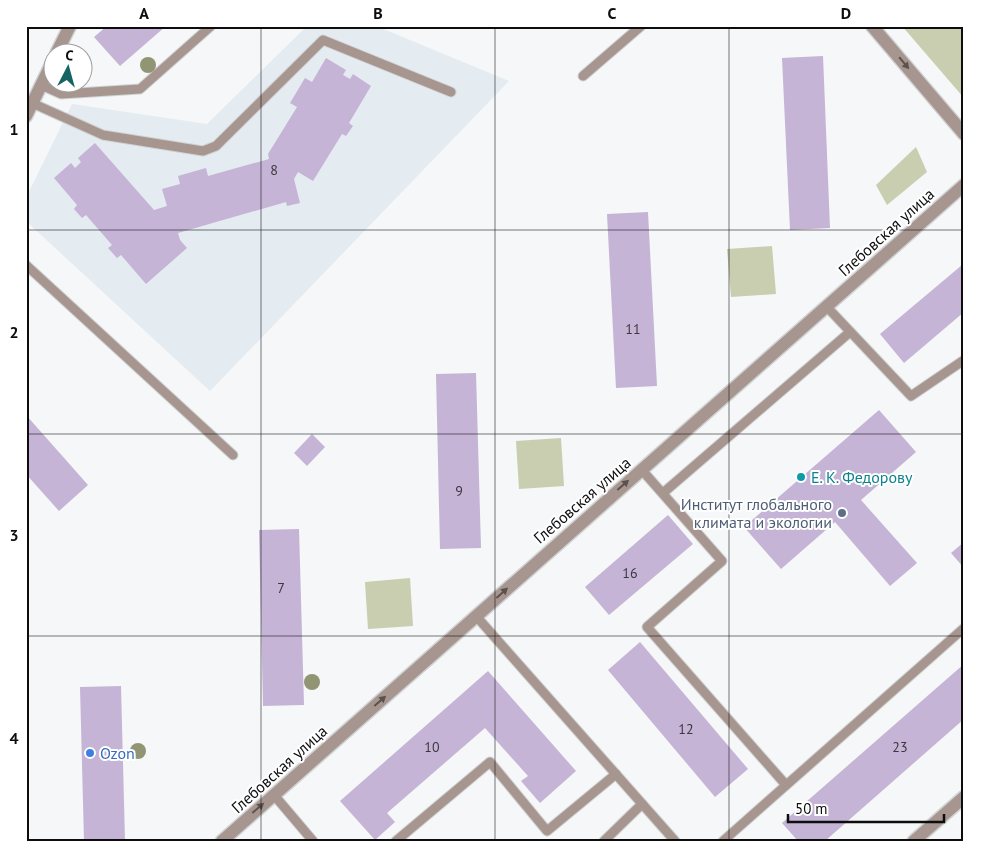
<svg xmlns="http://www.w3.org/2000/svg" width="990" height="867" viewBox="0 0 990 867" font-family="'PT Sans',sans-serif">
<rect width="100%" height="100%" fill="#f5f7f8"/>
<polygon fill="#e4ebf1" points="307,26 376,26 509,81 210,391 26,221 26,198 72,104 207,124"/>
<g fill="#c8ceaf">
<polygon points="902,26 964,26 964,98"/>
<polygon points="916,147 927,172 887,205 876,185"/>
<polygon points="772,246 776,294 731,297 727,249"/>
<polygon points="561,438 564,486 519,489 516,441"/>
<polygon points="410,578 413,626 368,629 365,582"/>
</g>
<g fill="#c5b4d5">
<polygon points="107,26 166,26 120,66 94,37"/>
<polygon points="823,56 830,228 790,230 782,58"/>
<polygon points="326,58 346,70 343,75 350,79 353,74 371,86 349,123 353,126 346,136 342,134 313,181 298,172 294,179 300,203 287,206 286,202 178,233 180,240 187,248 146,284 121,255 117,258 108,248 112,245 86,215 82,218 74,209 77,205 54,178 71,163 75,168 81,162 78,158 95,143 154,210 167,206 162,189 180,184 178,176 206,168 208,176 269,159 268,154 297,107 290,103 305,78 312,82"/>
<polygon points="648,212 657,386 616,388 607,214"/>
<polygon points="962,265 964,268 964,312 904,363 880,334"/>
<polygon points="476,373 481,548 440,549 436,374"/>
<polygon points="879,410 916,452 861,500 917,563 890,586 835,522 781,569 744,527"/>
<polygon points="26,415 88,485 59,511 26,474"/>
<polygon points="312,434 325,447 307,466 294,453"/>
<polygon points="668,515 693,544 609,615 585,587"/>
<polygon points="299,529 304,705 263,706 259,530"/>
<polygon points="964,542 964,568 951,553"/>
<polygon points="640,642 748,769 715,797 608,670"/>
<polygon points="964,664 964,719 825,841 798,841 782,823"/>
<polygon points="488,671 576,771 540,803 521,781 528,776 485,728 387,813 395,822 375,840 340,801"/>
<polygon points="121,686 125,841 84,841 80,687"/>
</g>
<g fill="none" stroke-linecap="round" stroke-linejoin="round">
<defs>
<g id="service">
<polyline points="583,76 641,26"/>
<polyline points="41,85 61,94 140,89 211,26"/>
<polyline points="32,103 103,135 203,151 216,146 323,40 451,92"/>
<polyline points="26,265 233,455"/>
<polyline points="826,306 911,396 964,360"/>
<polyline points="641,469 722,561 647,627 786,785"/>
<polyline points="663,493 850,332"/>
<polyline points="476,616 675,841"/>
<polyline points="274,795 313,841"/>
<polyline points="396,841 490,762 547,831 616,774"/>
<polyline points="604,841 642,804"/>
<polyline points="723,841 964,628"/>
</g>
<g id="minor">
<polyline points="222,841 964,185"/>
<polyline points="914,841 964,797"/>
</g>
<g id="tertiary">
<polyline points="872,26 964,134"/>
<polyline points="57,52 70,26"/>
<polyline points="26,116 52,63"/>
</g>
</defs>
<use href="#service" stroke="#d0d2d3" stroke-width="11"/>
<use href="#minor" stroke="#d0d2d3" stroke-width="15"/>
<use href="#tertiary" stroke="#d0d2d3" stroke-width="15"/>
<use href="#service" stroke="#a7968f" stroke-width="9"/>
<use href="#minor" stroke="#a7968f" stroke-width="12"/>
<use href="#tertiary" stroke="#a7968f" stroke-width="12"/>
</g>
<g fill="#919574">
<circle cx="148" cy="65" r="8"/>
<circle cx="312" cy="682" r="8"/>
<circle cx="138" cy="751" r="8"/>
</g>
<defs><path id="oneway-solid" d="M-6-.8H1V-3.2L6.5 0L1 3.2V.8H-6Z" transform="scale(1.25)"/></defs>
<g fill="#5a524e">
<use href="#oneway-solid" transform="translate(904 63) rotate(50)"/>
<use href="#oneway-solid" transform="translate(623 485) rotate(-41)"/>
<use href="#oneway-solid" transform="translate(502 593) rotate(-42)"/>
<use href="#oneway-solid" transform="translate(380 701) rotate(-41)"/>
<use href="#oneway-solid" transform="translate(258 808) rotate(-41)"/>
</g>
<path fill="none" stroke="#0d0d0e" stroke-width="1" stroke-opacity="0.55" d="M 261,26 L 261,841M 495,26 L 495,841M 729,26 L 729,841M 26,230 L 964,230M 26,434 L 964,434M 26,636 L 964,636"/>
<circle fill="#0f9aa8" stroke="#fff" stroke-width="2" cx="801" cy="477" r="5"/>
<circle fill="#5c6f8a" stroke="#fff" stroke-width="2" cx="842" cy="513" r="5"/>
<circle fill="#3f7fe0" stroke="#fff" stroke-width="2" cx="90" cy="753" r="5"/>
<g text-anchor="middle" dominant-baseline="central" stroke-width="4" stroke-linejoin="round" paint-order="stroke">
<g font-size="14" fill="#3b3740">
<text x="274" y="170">8</text>
<text x="633" y="329">11</text>
<text x="459" y="491">9</text>
<text x="630" y="573">16</text>
<text x="281" y="588">7</text>
<text x="686" y="729">12</text>
<text x="432" y="747">10</text>
<text x="900" y="747">23</text>
</g>
<g font-size="16" fill="#0d0d0e" stroke="#fff">
<text transform="translate(886 232) rotate(-42)">Глебовская улица</text>
<text transform="translate(582 500) rotate(-41)">Глебовская улица</text>
<text transform="translate(279 769) rotate(-42)">Глебовская улица</text>
</g>
<g font-size="16" fill="#0d838f" stroke="#fff" text-anchor="start">
<text x="811" y="477">Е. К. Федорову</text>
</g>
<g font-size="16" fill="#4e5e75" stroke="#fff" text-anchor="end">
<text x="832" y="504">Институт глобального<tspan x="832" dy="18">климата и экологии</tspan></text>
</g>
<g font-size="16" fill="#366cbe" stroke="#fff" text-anchor="start">
<text x="100" y="753">Ozon</text>
</g>
</g>
<rect width="990" height="867" fill="none" stroke="#ffffff" stroke-width="55"/>
<g transform="translate(68 68) rotate(6)"><circle r="24" fill="#ffffff" stroke="#9e9e9f"/>
<path d="M0-4L9 19L0 12L-9 19Z" fill="#156463"/>
<text y="-8" font-size="14" font-weight="bold" text-anchor="middle" fill="#0d0d0e">С</text>
</g>
<path d="M788 814v8h156v-8" fill="none" stroke="#0d0d0e" stroke-width="2.5"/>
<text x="795" y="814" font-size="15" fill="#0d0d0e" stroke="#ffffff" stroke-width="4" paint-order="stroke">50 m</text>
<rect x="28" y="28" width="934" height="812" fill="none" stroke="#0d0d0e" stroke-width="2"/>
<g font-size="16" text-anchor="middle" font-weight="bold" fill="#0d0d0e">
<text x="144" y="19">A</text>
<text x="378" y="19">B</text>
<text x="612" y="19">C</text>
<text x="846" y="19">D</text>
<text x="14" y="135">1</text>
<text x="14" y="338">2</text>
<text x="14" y="541">3</text>
<text x="14" y="744">4</text>
</g>
</svg>
